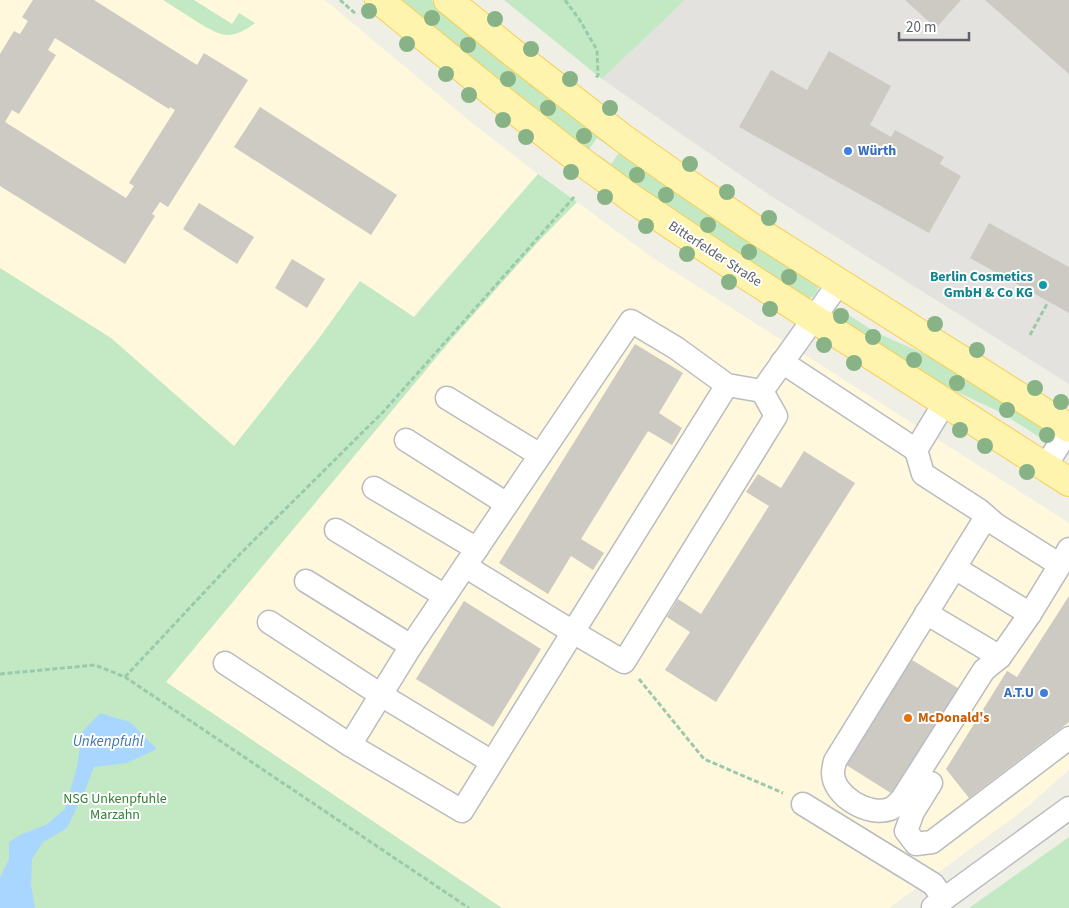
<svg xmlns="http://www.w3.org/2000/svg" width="1069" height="908" viewBox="0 0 1069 908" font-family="'Source Sans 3',sans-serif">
<rect width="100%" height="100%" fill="#f0efe6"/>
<g fill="#fff8dd">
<polygon points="0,0 325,0 472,123 538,174 413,317 360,281 320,337 234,447 111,338 0,268"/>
<polygon points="577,202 653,258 1069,523 1069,770 1020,813 889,908 502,908 166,682 450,341 538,242"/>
</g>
<polygon fill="#e4e2de" points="685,0 1069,0 1069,384 768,194 602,79"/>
<g fill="#c2e9c3">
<path d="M 163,0 L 194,0 L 232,24 L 239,13 L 255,23 C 230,42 220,36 196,21 C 185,14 174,7 163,0 Z"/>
<polygon points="398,0 431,0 510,66 612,144 610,147 597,138 587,152"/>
<polygon points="504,0 685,0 602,79"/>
<path d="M 621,150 L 817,283 L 818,289 C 815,297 812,298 804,299 L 597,159 L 599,155 L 611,164 Z"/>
<polygon points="538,174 577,202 538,242 450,341 166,682 502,908 0,908 0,268 111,338 234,446 320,337 360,281 414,317"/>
<polygon points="833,308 838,308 875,332 947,364 1052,431 1053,437 1051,440 1045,441 1002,413 934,381 832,315 831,312"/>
<polygon points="1069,837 1069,908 969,908"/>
</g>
<polygon fill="#a8d6ff" points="100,713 130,722 157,749 127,763 94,767 84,793 67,828 43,842 32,859 31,884 35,908 0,908 0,878 9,859 9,842 22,834 46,825 65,809 77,767 82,732"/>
<g fill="#cccac3" fill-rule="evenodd">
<path d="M 33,0 L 94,0 L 197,65 L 204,53 L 248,80 L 168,207 L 160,202 L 152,214 L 155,216 L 125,264 L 0,186 L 0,54 L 14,31 L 20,34 L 28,21 L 22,17 ZM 55,38 L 169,109 L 170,107 L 175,110 L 129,183 L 134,186 L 126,198 L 5,122 L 12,110 L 19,114 L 56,55 L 48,50 Z"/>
<polygon points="905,0 961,0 936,28"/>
<polygon points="985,0 1069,0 1069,74"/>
<polygon points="829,51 891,86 870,125 891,137 895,130 944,157 940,164 961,176 929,233 739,127 771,70 807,90"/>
<polygon points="260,107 397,195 371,235 234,147"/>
<polygon points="199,203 254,237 237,264 183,229"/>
<polygon points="989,223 1069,267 1069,313 970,258"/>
<polygon points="292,259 325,279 307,308 275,288"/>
<polygon points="635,344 683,373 659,413 682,428 672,445 648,431 581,539 604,553 593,570 571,556 548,594 499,563"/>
<polygon points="804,451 855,483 716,702 665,670 690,632 667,617 678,599 701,614 769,506 746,492 758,474 781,488"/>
<polygon points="1069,596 1069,722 969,798 946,769 1007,671 1017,677"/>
<polygon points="464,601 541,649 493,727 416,679"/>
<polygon points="904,655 966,693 894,795 843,763"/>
</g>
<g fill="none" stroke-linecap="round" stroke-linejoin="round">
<defs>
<g id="minor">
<polyline points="782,362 916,450"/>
<polyline points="727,385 573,632 624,662 776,416 762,391"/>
<polyline points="447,398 540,455"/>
<polyline points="945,402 916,450 923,474 979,510 995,524 1060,565 1069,549"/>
<polyline points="406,440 507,504"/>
<polyline points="1045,467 1069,429"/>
<polyline points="374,488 477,549"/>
<path d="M 986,517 L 835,761 C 834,765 833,769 833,773 C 833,796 869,817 890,809 C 895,807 899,802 902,799 L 984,670 L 1000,657 L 1030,614 L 1060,565"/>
<polyline points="336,530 445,596"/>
<polyline points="465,566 573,632 462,811 350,745 411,646 631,321 676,348 727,385 762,391 839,283"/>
<polyline points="955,568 1030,614"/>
<polyline points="306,581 411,646"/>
<polyline points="926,613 1000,657"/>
<polyline points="269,622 381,695 492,762"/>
<polyline points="225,663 350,745"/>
<polyline points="931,783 913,812 906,831 916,844 932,842 1069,738"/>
<polyline points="803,804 933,884 944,899"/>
<polyline points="933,907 1069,808"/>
</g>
<g id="major">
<polyline points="379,0 493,93 566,150 634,200 749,277 1069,482"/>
<polyline points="448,0 512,52 624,139 675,175 756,230 1069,428"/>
</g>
</defs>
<use href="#minor" stroke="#b9bcc0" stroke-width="25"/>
<use href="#major" stroke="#f7cf59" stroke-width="30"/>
<g stroke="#9bcaaa" stroke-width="3" stroke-dasharray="5 2.5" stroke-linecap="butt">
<polyline points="340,0 357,15"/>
<polyline points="565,0 579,19 597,50 598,75 596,78"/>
<polyline points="1030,335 1048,302"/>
<polyline points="0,674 95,665 125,677 469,908"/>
<polyline points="125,677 240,554 384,411 575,196"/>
<polyline points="639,679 704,759 783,793"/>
</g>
<use href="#minor" stroke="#fff" stroke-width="22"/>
<use href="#major" stroke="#fff4ad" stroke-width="28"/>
</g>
<g fill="#87b386">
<circle cx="369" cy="11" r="8"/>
<circle cx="432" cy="18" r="8"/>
<circle cx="495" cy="19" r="8"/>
<circle cx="407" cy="44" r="8"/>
<circle cx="468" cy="45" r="8"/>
<circle cx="531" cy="49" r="8"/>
<circle cx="446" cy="74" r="8"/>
<circle cx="508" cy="79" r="8"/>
<circle cx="570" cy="79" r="8"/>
<circle cx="469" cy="95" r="8"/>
<circle cx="548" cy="108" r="8"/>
<circle cx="610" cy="108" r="8"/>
<circle cx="503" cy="120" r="8"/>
<circle cx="584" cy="136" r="8"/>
<circle cx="526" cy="137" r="8"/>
<circle cx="690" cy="164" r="8"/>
<circle cx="571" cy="172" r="8"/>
<circle cx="637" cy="175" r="8"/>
<circle cx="727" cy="192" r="8"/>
<circle cx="666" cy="195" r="8"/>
<circle cx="605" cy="197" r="8"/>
<circle cx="769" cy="218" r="8"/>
<circle cx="708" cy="225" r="8"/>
<circle cx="646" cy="226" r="8"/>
<circle cx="749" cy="252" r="8"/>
<circle cx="687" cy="254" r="8"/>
<circle cx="789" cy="277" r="8"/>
<circle cx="729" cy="282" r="8"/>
<circle cx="770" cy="309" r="8"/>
<circle cx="841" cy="316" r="8"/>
<circle cx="935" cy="324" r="8"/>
<circle cx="873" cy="337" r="8"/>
<circle cx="824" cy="345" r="8"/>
<circle cx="977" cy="350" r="8"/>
<circle cx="914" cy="360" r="8"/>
<circle cx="854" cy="363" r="8"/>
<circle cx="957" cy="383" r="8"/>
<circle cx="1035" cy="388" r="8"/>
<circle cx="1061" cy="402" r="8"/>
<circle cx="1007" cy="410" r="8"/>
<circle cx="960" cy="430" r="8"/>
<circle cx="1047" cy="435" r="8"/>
<circle cx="985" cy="446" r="8"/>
<circle cx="1027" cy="472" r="8"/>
</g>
<g fill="#3f7fe0" stroke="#fff" stroke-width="2">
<circle cx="848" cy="151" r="5"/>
<circle cx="1044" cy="693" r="5"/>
</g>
<circle fill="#0f9aa8" stroke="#fff" stroke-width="2" cx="1043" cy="285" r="5"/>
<circle fill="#e8710a" stroke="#fff" stroke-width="2" cx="908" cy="718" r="5"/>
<g text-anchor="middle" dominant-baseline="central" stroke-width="4" stroke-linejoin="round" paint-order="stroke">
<g font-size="14" font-weight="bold" fill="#366cbe" stroke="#fff" text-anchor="start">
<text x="858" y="151">Würth</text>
<text x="1034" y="693" text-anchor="end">A.T.U</text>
</g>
<g font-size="14" fill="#5e6267" stroke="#fff">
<text transform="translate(715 254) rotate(33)">Bitterfelder Straße</text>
</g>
<g font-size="14" font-weight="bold" fill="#0d838f" stroke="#fff" text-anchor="end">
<text x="1033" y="277">Berlin Cosmetics<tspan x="1033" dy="16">GmbH &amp; Co KG</tspan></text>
</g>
<g font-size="14" font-weight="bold" fill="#c56008" stroke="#fff" text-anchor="start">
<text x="918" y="718">McDonald's</text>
</g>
<g font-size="14" fill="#318238" stroke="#fff">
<text x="115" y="799">NSG Unkenpfuhle<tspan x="115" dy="16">Marzahn</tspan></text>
</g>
<g font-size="15" font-style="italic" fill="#3f76b7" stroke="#fff">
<text x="108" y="741">Unkenpfuhl</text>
</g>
</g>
<path d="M899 32v8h70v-8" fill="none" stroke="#5e6267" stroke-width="2.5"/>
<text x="906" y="32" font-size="15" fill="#5e6267" stroke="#ffffff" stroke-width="4" paint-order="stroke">20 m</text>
</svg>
